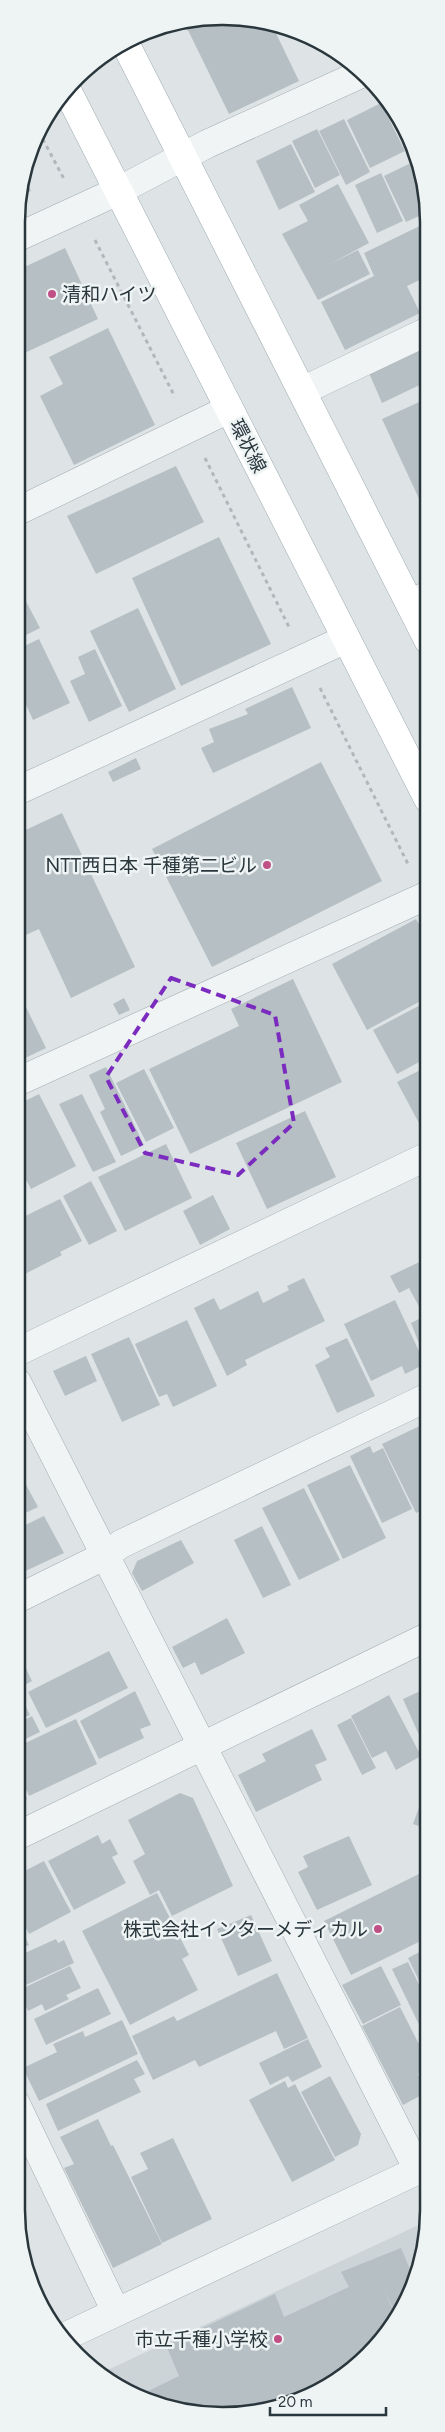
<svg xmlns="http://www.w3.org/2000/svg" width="445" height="2432" viewBox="0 0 445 2432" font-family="Figtree,'Noto Sans JP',sans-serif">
<rect width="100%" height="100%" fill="#dee4e6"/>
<polygon fill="#cdd4d8" points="427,2221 427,2236 401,2312 358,2365 289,2405 209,2415 132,2395 101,2373"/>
<g fill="#b6bfc3">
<polygon points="249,18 272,25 299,81 229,114 184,22"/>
<polygon points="381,103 405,151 370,168 347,120"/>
<polygon points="344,119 370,172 346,185 319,131"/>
<polygon points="400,122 408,132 411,144 410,144"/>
<polygon points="317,129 340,175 315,188 292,141"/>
<polygon points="291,144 315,192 279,210 256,161"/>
<polygon points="413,162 420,177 428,212 406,222 384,176"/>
<polygon points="381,173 403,221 377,233 355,185"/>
<polygon points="25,177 31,191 18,198 18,196"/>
<polygon points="338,184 369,243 330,264 358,250 370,274 318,300 282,234 308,221 299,205"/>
<polygon points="428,222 428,276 407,286 420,313 345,350 321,302 374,276 364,253"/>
<polygon points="65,248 98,319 18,356 18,270"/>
<polygon points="108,328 155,425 74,465 40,396 63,384 49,357"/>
<polygon points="428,344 428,381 382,403 369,373"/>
<polygon points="428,398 428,518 382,419"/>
<polygon points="176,466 204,522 96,574 67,516"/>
<polygon points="219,537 271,644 181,686 132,578"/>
<polygon points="18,586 40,628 18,639"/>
<polygon points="138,608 176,689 129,712 90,631"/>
<polygon points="39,639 70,703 33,720 18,687 18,649"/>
<polygon points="95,649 122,706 89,722 70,681 85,674 78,657"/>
<polygon points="292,687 311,728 213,773 201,748 214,742 209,729 248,714 245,709"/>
<polygon points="136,758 141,769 113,782 108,772"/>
<polygon points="321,762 382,881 212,967 152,849"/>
<polygon points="62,813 135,967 71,998 39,929 17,939 17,834"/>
<polygon points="416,919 428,940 428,997 367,1030 332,964"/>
<polygon points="293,979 342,1082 190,1154 149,1069 239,1026 231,1009"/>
<polygon points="17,988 25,1004 17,1007"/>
<polygon points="124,998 130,1010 119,1015 113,1004"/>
<polygon points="428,1001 428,1050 419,1054 423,1060 397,1074 373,1030"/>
<polygon points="26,1007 46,1048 17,1062 17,1011"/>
<polygon points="428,1066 428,1140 397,1082"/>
<polygon points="106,1067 144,1145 121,1156 100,1112 105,1109 89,1075"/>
<polygon points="144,1069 174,1128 146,1142 116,1083"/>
<polygon points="39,1094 76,1166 31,1189 17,1163 17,1105"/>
<polygon points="82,1094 116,1162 93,1172 59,1104"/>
<polygon points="305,1111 336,1177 267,1209 236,1143"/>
<polygon points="166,1144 192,1198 125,1231 98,1177"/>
<polygon points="17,1180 25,1194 17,1198"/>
<polygon points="91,1181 117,1231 89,1245 63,1196"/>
<polygon points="213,1195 230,1229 200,1245 183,1211"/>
<polygon points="60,1199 82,1241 60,1252 62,1255 17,1278 17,1220"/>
<polygon points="428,1258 428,1309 422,1312 409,1288 399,1293 390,1276"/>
<polygon points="304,1278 325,1321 245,1360 247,1365 227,1376 194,1308 214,1298 220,1310 258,1291 263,1303 289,1290 287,1286"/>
<polygon points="395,1300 425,1364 405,1374 402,1366 371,1381 344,1324"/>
<polygon points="423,1317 426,1324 428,1323 427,1364 411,1323"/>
<polygon points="187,1320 217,1386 173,1407 167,1394 159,1397 135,1344"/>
<polygon points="129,1337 160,1405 122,1422 91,1354"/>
<polygon points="347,1338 375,1396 337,1413 315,1365 330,1357 325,1348"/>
<polygon points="86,1356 97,1381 65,1396 53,1371"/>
<polygon points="428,1422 427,1508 416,1513 382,1444"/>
<polygon points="370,1446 373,1453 383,1448 412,1509 382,1523 350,1456"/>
<polygon points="350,1465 386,1538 343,1559 307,1485"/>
<polygon points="17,1468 38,1507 17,1517"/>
<polygon points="304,1488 340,1560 299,1580 262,1508"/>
<polygon points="44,1516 64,1553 17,1575 17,1529"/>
<polygon points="262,1526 291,1585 263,1598 234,1540"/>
<polygon points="181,1540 194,1563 142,1591 132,1573 137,1561"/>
<polygon points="227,1618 245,1653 201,1675 195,1662 183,1668 172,1647"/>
<polygon points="109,1651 128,1688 46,1728 28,1692"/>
<polygon points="22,1660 32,1681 17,1689 30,1715 17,1721 17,1663"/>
<polygon points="427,1688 427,1753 403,1699"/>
<polygon points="135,1691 151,1725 140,1729 144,1738 99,1759 80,1721"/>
<polygon points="389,1695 421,1756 396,1770 386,1751 372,1758 351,1716"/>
<polygon points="32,1716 40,1732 17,1743 17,1724"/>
<polygon points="351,1718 376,1768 362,1775 337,1725"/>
<polygon points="76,1719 97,1764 29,1796 17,1769 17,1747"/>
<polygon points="312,1729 327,1760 315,1765 322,1780 256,1812 238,1775 266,1761 262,1754"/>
<polygon points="17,1777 27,1799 17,1804"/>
<polygon points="180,1793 193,1798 233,1886 172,1916 159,1890 150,1895 133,1861 145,1854 128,1820"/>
<polygon points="422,1799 427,1800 427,1829 413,1824"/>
<polygon points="98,1835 102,1844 110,1839 118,1854 112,1857 126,1883 74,1910 48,1861"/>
<polygon points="349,1836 372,1885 317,1910 298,1872 308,1867 303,1856"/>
<polygon points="44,1861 71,1912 29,1934 17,1910 17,1875"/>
<polygon points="427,1870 427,1938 351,1975 324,1921"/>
<polygon points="157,1893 189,1955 182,1959 198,1990 130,2025 82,1931"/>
<polygon points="251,1915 272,1961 238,1976 217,1929"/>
<polygon points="16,1919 29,1945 16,1951"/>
<polygon points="56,1939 58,1943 64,1940 74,1963 17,1989 16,1957"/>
<polygon points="427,1948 427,1997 408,1958"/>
<polygon points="408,1962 427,2001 427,2041 392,1969"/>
<polygon points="70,1966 81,1988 66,1995 69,1999 45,2011 42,2004 28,2011 19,1990"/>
<polygon points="381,1966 401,2005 363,2024 342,1985"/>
<polygon points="277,1973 308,2038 284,2049 276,2031 199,2067 195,2060 153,2080 132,2036 174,2016 177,2021"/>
<polygon points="98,1988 111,2014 46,2045 34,2019"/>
<polygon points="400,2007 427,2060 427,2070 418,2074 427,2092 403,2105 362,2026"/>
<polygon points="122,2020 138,2054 39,2101 23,2068 57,2052 53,2044 83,2031 85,2037"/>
<polygon points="308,2039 322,2067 292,2082 288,2076 270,2085 259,2063"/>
<polygon points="137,2060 145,2074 134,2079 141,2092 58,2131 46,2104"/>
<polygon points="330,2076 361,2134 358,2145 335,2157 301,2092"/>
<polygon points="285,2081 288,2088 295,2084 335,2160 292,2182 249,2100"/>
<polygon points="98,2119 111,2146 113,2145 162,2244 113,2268 64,2168 74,2164 60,2137"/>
<polygon points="173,2138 212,2219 162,2243 131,2177 148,2169 140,2153"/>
<polygon points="401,2248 413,2276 401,2312 398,2317 384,2291 397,2318 391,2321 392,2324 358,2365 289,2405 209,2415 138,2396 179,2376 166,2345 275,2294 284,2317 349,2287 341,2272"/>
</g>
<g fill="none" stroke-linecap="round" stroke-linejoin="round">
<defs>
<g id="minor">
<polyline points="18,237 118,191 207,144 363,73"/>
<polyline points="302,391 428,331"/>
<polyline points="18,511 229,409"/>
<polyline points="410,604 428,595"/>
<polyline points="17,791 346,639"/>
<polyline points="17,1082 428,895"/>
<polyline points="17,1352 428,1156"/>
<polyline points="17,1382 418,2170"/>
<polyline points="17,1599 104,1556 121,1544 428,1397"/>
<polyline points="17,1836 427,1637"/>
<polyline points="16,2104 116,2312"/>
<polyline points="64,2337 427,2166"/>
</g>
<g id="major">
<polyline points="126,45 428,640"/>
<polyline points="68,92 428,799"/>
</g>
</defs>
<use href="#minor" stroke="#a4acb0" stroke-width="29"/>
<use href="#major" stroke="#9facb1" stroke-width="29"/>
<g stroke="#b1b7ba" stroke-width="3" stroke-dasharray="4 4" stroke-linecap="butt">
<polyline points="39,132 64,179"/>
<polyline points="95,240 175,397"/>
<polyline points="205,458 290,629"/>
<polyline points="320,688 409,866"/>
</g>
<use href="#minor" stroke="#f1f4f5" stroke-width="28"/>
<use href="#major" stroke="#fff" stroke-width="28"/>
</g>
<path fill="none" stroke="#7b2cbf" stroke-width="4" stroke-dasharray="10 6" stroke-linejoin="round" d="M 171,978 L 275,1015 L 294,1123 L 238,1175 L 145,1153 L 106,1077 Z"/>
<g fill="#c04f86" stroke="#eef3f4" stroke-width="2">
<circle cx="52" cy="294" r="5"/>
<circle cx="267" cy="865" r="5"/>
<circle cx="378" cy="1929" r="5"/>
<circle cx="278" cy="2339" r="5"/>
</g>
<g text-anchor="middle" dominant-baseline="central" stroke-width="5" stroke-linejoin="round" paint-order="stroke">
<g font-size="19" fill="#29363c" stroke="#eef3f4" text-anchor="end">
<text x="62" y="294" text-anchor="start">清和ハイツ</text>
<text x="257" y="865">NTT西日本 千種第二ビル</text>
<text x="368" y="1929">株式会社インターメディカル</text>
<text x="268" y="2339">市立千種小学校</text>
</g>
<g font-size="19" fill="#29363c" stroke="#eef3f4">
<text transform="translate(248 446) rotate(63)">環状線</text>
</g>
</g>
<path d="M0 0H445V2432H0ZM222 25H223A197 197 0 0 1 420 222V2210A197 197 0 0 1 223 2407H222A197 197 0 0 1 25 2210V222A197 197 0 0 1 222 25Z" fill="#eef3f4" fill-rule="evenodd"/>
<path fill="none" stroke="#29363c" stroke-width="2.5" d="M222 25H223A197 197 0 0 1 420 222V2210A197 197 0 0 1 223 2407H222A197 197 0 0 1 25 2210V222A197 197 0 0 1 222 25Z"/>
<path d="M270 2407v8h116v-8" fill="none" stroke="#29363c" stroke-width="2.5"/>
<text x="278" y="2407" font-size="15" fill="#29363c" stroke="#eef3f4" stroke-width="4" paint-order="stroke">20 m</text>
</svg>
